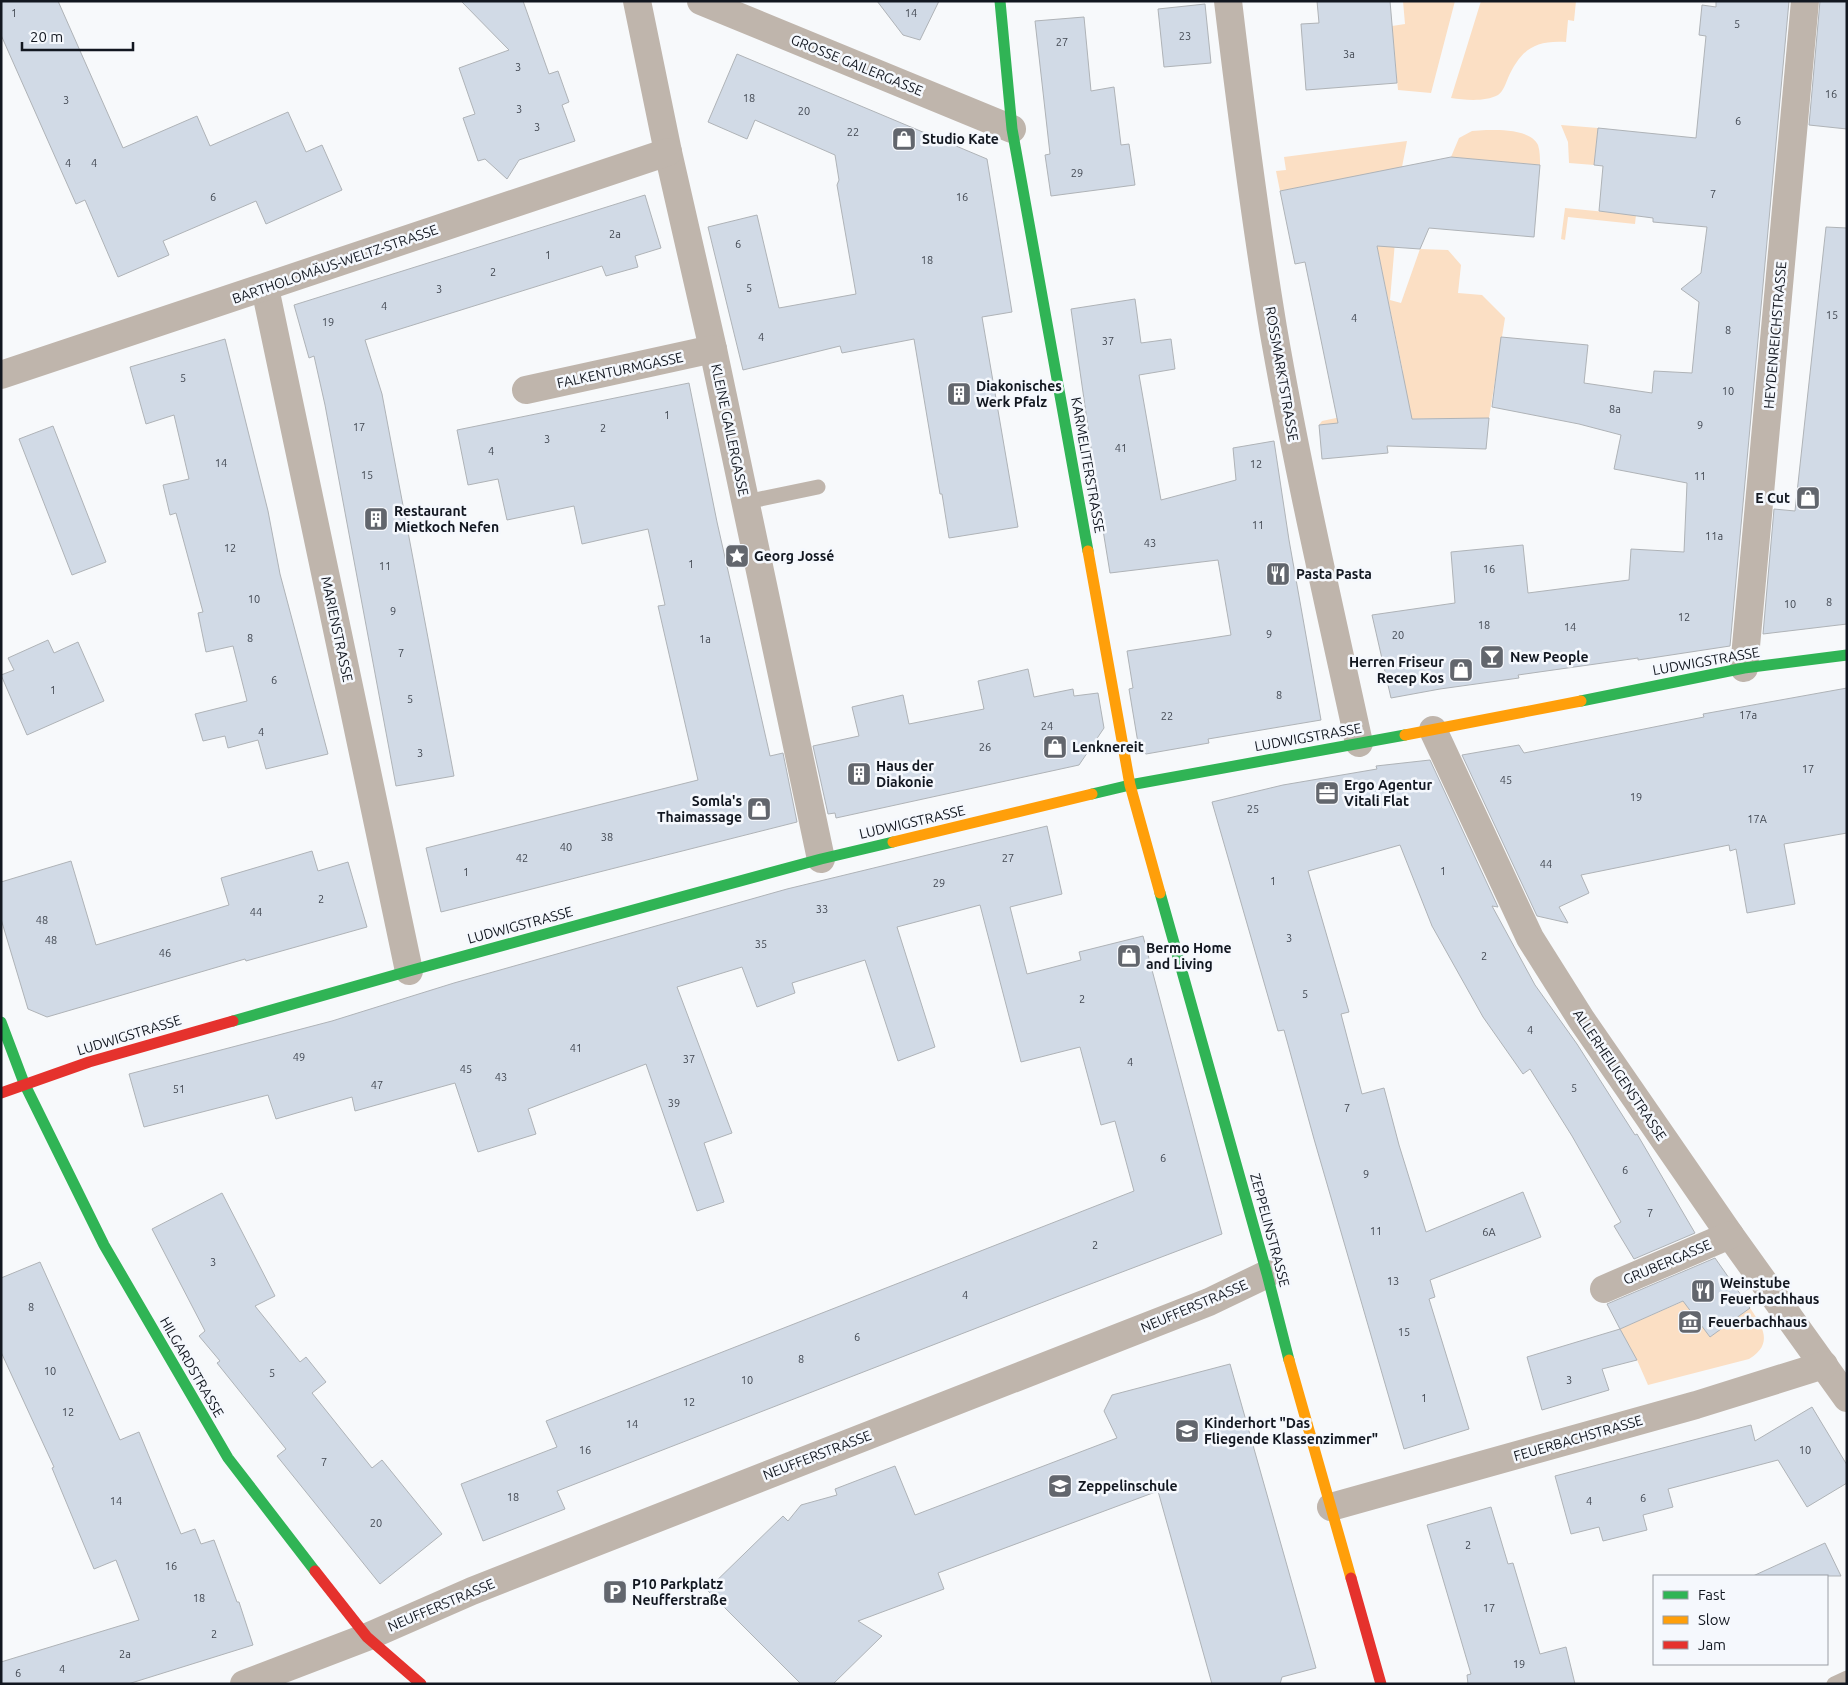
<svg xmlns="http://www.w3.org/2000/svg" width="1848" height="1685" viewBox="0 0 1848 1685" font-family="Ubuntu,sans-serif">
<rect width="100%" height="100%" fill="#f7f9fb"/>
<g fill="#fbdfc4">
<polygon points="1403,1 1455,1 1431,93 1398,90 1392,26 1405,24"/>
<path d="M 1481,1 L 1576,1 L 1574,21 L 1568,20 L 1566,42 C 1534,40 1521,50 1508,78 C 1506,83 1503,92 1498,95 C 1485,102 1465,100 1451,98 Z"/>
<polygon points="1561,125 1598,128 1594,165 1569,163 1568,142"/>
<path d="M 1486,130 C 1500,130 1530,129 1538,145 C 1540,151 1540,158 1540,165 L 1451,157 L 1459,138 L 1472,131 Z"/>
<polygon points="1407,141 1402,167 1280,191 1276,171 1286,170 1284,157"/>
<polygon points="1565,208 1636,215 1635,224 1568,217 1565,240 1561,239"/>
<polygon points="1395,242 1390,300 1401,303 1420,249 1448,250 1461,265 1458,293 1482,295 1505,318 1489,418 1384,419 1319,425 1322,421 1378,409 1373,378 1403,372 1377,246"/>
<path d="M 1684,1301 L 1710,1337 L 1750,1308 C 1763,1327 1774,1344 1749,1359 L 1648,1385 L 1637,1360 L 1620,1329 Z"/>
</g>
<g fill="#d1dae6" stroke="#afb3b7">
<polygon points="1,1 58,1 123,148 197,116 210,146 288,112 306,152 322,145 342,190 266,224 256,201 163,241 169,255 118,277 85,200 76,204 1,35"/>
<polygon points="461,1 523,1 549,74 558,71 569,102 562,105 575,141 519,160 507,179 485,159 478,161 463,118 475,114 459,68 509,50"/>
<polygon points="877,1 939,1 920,40 903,35"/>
<polygon points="1317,1 1390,1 1397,83 1306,90 1301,24 1319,23"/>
<polygon points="1716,1 1789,1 1730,646 1638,660 1638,658 1518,675 1519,678 1440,689 1391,698 1372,615 1455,603 1451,552 1523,545 1528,593 1629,580 1631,549 1684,552 1687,483 1614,469 1621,435 1579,424 1492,407 1501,337 1588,345 1584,383 1652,393 1654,371 1692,373 1699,302 1681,289 1701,273 1707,227 1653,222 1653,218 1599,211 1603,166 1594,165 1598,128 1696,138 1706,36 1699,35 1702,5 1716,7"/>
<polygon points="1820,1 1847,1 1847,129 1809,125"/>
<polygon points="1205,4 1211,63 1164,67 1158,9"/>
<polygon points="1084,17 1091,91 1114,87 1121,145 1129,144 1135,185 1051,196 1045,155 1050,154 1035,21"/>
<polygon points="737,54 987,159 1012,312 982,317 1018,527 949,538 942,494 940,494 914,339 842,353 840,346 743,370 708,227 757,215 779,308 856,294 837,185 839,180 835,155 755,120 747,139 708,122"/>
<polygon points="1451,157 1540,165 1534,237 1429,228 1420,249 1377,246 1412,419 1489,418 1486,449 1387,446 1388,453 1322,459 1319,425 1338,423 1305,262 1295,264 1280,191"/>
<polygon points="645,195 661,248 635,256 638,267 606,276 602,266 365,340 382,394 454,776 396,786 325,405 314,356 309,358 294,305"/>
<polygon points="1826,227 1847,228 1847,624 1763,634 1774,509 1795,511"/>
<polygon points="1135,299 1141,343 1171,339 1175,369 1139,375 1161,500 1236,480 1233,448 1274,441 1289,540 1321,720 1208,739 1209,743 1146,754 1139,749 1129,689 1133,688 1127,651 1231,635 1218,560 1110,573 1102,524 1071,309"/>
<polygon points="225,339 268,511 280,574 328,754 266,769 258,740 228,748 225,736 203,741 195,714 247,701 233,646 206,652 198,613 203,612 176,513 170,515 163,485 189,479 174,415 146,424 130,367"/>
<polygon points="689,383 717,522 770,756 783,753 797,822 441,912 426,848 698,780 658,606 665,605 648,529 582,544 574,506 507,520 498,479 468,485 457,430"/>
<polygon points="53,426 106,562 72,575 19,439"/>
<polygon points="48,640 54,653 78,642 104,701 27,735 1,675 14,670 8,658"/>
<polygon points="1028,669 1034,697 1073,689 1074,696 1098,693 1104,728 1079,765 836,818 835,813 828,814 813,746 859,736 852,707 903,695 909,724 984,709 978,681"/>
<polygon points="1847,688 1847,833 1784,844 1795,904 1747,913 1736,849 1730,851 1729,845 1581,875 1589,893 1559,907 1568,923 1537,916 1462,755 1519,745 1524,753 1704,717 1703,714"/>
<polygon points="1430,760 1498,907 1492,906 1535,985 1577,1044 1635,1135 1637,1134 1695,1233 1634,1259 1614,1226 1621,1222 1572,1136 1530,1069 1523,1074 1483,1017 1432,926 1400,845 1308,871 1349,1012 1341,1014 1362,1094 1384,1088 1399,1145 1426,1232 1523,1192 1541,1237 1430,1280 1435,1297 1429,1299 1469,1429 1404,1449 1314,1139 1284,1030 1278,1031 1212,802 1283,785 1377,769 1376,766"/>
<polygon points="1047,826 1062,894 1010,907 1027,974 1081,960 1079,952 1143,936 1222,1234 1059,1296 557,1491 565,1509 483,1541 461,1484 557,1447 546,1421 1134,1191 1115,1121 1101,1125 1080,1047 1021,1062 980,905 897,927 935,1047 898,1061 865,960 792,983 795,993 757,1007 742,967 677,987 732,1133 704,1143 724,1202 697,1211 646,1064 528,1109 536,1134 478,1152 455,1083 355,1111 352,1097 276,1119 268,1095 144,1127 129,1074 332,1021 454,983 787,889"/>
<polygon points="312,851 318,871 348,862 367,927 246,961 245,959 47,1017 28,1009 1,919 1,882 71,861 96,945 229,905 221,878"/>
<polygon points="222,1193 275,1296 255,1306 300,1362 306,1357 326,1382 312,1393 372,1468 382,1460 442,1534 380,1584 277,1456 286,1449 217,1363 220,1361 199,1336 205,1331 152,1229"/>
<polygon points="1715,1258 1750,1308 1710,1337 1683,1301 1620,1329 1607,1304"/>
<polygon points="40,1262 120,1440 139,1432 181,1534 195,1529 201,1544 214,1540 237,1602 239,1602 253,1645 128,1684 1,1684 1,1662 139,1620 116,1560 94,1569 52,1468 54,1467 1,1352 1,1278"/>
<polygon points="1620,1329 1637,1360 1602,1369 1609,1390 1542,1410 1527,1357"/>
<polygon points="1230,1364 1316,1668 1282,1677 1280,1684 1212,1684 1158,1491 938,1573 944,1589 858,1621 882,1636 833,1684 801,1684 707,1590 783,1516 788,1521 801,1505 837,1495 835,1489 895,1466 915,1515 1117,1438 1104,1411 1112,1395"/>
<polygon points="1812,1407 1847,1465 1847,1483 1807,1507 1778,1460 1668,1489 1673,1507 1643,1515 1647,1530 1603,1541 1599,1527 1571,1534 1555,1476 1751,1425 1755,1441"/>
<polygon points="1491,1507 1508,1564 1513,1563 1540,1654 1566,1647 1575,1684 1468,1684 1467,1675 1471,1674 1427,1525"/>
<polygon points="1825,1543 1841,1576 1753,1576"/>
</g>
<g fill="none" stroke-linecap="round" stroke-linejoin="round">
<g stroke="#bfb5ac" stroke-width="15">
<polyline points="746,502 818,487"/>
<polyline points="1834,1684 1847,1678"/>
</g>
<g stroke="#bfb5ac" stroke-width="28">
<polyline points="637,1 668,152 713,349 821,859"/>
<polyline points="701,1 1012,129"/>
<path d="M 1228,1 C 1241,110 1255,219 1273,328 C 1297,467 1329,605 1359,743"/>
<polyline points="265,288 409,971"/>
<polyline points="1,375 668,152"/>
<polyline points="526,390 713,349"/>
<polyline points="1744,668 1805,1"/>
<polyline points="1433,730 1530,938 1581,1019 1730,1235 1847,1398"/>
<polyline points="1604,1289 1730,1235"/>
<polyline points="1331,1507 1696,1405 1824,1365"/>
<polyline points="244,1684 367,1637 472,1591 599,1541 1209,1302 1267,1274"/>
</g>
<g stroke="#30b455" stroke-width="11">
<polyline points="1000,1 1012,129 1088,551"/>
<polyline points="1581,701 1744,668 1847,655"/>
<polyline points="1092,794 1130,785 1405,735"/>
<polyline points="1160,893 1267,1274 1289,1360"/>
<polyline points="233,1021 409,971 821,859 893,842"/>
<polyline points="1,1022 24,1083 104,1245 228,1458 315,1571"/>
</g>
<g stroke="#ff9f0a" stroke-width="11">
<polyline points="1088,551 1130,785 1160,893"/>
<polyline points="1405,735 1581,701"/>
<polyline points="893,842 1092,794"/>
<polyline points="1289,1360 1351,1578"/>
</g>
<g stroke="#e5322d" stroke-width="11">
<polyline points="1,1093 89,1062 233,1021"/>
<polyline points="315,1571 367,1637 421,1684"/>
<polyline points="1351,1578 1381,1684"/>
</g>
</g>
<defs>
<symbol id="shop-square" viewBox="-11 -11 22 22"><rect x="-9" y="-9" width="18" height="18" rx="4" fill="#62666d" stroke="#f5f8fd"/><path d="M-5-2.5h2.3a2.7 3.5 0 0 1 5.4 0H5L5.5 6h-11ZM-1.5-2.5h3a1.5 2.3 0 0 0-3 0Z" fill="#fff"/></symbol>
<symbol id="building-square" viewBox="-11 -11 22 22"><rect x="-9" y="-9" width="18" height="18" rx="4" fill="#62666d" stroke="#f5f8fd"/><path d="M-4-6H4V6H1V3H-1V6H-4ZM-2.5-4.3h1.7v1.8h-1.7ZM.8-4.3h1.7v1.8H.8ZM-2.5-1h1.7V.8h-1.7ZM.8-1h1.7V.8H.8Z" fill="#fff"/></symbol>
<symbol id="sight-square" viewBox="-11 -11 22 22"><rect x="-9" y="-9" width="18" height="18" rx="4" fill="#62666d" stroke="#f5f8fd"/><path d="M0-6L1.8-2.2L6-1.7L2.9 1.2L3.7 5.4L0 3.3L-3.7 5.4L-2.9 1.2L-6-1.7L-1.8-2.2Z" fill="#fff"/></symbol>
<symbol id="restaurant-square" viewBox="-11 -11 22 22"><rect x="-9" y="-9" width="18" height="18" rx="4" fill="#62666d" stroke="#f5f8fd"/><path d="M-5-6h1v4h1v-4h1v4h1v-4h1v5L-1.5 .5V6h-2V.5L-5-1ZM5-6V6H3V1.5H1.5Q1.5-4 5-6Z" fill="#fff"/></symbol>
<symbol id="bar-square" viewBox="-11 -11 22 22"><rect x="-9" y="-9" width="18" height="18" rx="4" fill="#62666d" stroke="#f5f8fd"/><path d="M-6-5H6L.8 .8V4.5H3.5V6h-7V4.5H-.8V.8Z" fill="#fff"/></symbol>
<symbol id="office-square" viewBox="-11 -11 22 22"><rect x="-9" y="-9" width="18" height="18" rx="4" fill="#62666d" stroke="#f5f8fd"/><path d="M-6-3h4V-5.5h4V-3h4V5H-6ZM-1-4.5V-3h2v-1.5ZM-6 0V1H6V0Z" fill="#fff"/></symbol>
<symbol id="museum-square" viewBox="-11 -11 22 22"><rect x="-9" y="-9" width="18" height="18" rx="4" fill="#62666d" stroke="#f5f8fd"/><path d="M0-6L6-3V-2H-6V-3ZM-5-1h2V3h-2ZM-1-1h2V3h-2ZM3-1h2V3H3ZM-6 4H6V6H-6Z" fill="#fff"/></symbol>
<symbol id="school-square" viewBox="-11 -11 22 22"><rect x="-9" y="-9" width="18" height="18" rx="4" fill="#62666d" stroke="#f5f8fd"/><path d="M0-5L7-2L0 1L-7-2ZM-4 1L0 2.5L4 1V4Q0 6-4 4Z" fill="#fff"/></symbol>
<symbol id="parking-square" viewBox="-11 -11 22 22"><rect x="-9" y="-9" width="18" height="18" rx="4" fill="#62666d" stroke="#f5f8fd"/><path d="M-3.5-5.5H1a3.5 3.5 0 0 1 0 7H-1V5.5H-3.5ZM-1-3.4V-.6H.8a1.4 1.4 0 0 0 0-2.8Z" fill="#fff"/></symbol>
</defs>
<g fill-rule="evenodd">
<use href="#shop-square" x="890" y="125" width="28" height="28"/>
<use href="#building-square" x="945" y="380" width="28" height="28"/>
<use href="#shop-square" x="1794" y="484" width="28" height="28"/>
<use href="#building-square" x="362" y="505" width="28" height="28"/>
<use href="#sight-square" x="723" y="542" width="28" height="28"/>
<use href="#restaurant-square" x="1264" y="560" width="28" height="28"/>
<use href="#bar-square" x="1478" y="643" width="28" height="28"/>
<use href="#shop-square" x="1447" y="656" width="28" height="28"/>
<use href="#shop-square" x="1041" y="733" width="28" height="28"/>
<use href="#building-square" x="845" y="760" width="28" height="28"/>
<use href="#office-square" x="1313" y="779" width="28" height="28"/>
<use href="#shop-square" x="745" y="795" width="28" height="28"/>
<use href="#shop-square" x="1115" y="942" width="28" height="28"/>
<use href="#restaurant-square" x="1689" y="1277" width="28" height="28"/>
<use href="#museum-square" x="1676" y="1308" width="28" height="28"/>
<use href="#school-square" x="1173" y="1417" width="28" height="28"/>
<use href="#school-square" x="1046" y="1472" width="28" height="28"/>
<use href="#parking-square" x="601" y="1578" width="28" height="28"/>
</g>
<g text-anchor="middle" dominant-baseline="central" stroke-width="5" stroke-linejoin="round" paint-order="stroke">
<g font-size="11" fill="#424852">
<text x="14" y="13">1</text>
<text x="911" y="13">14</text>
<text x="1737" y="24">5</text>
<text x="1185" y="36">23</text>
<text x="1062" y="42">27</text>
<text x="1349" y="54">3a</text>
<text x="518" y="67">3</text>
<text x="1831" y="94">16</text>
<text x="749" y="98">18</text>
<text x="66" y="100">3</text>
<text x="519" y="109">3</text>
<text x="804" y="111">20</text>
<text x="1738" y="121">6</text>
<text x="537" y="127">3</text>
<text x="853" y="132">22</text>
<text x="68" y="163">4</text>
<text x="94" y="163">4</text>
<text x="1077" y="173">29</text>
<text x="1713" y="194">7</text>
<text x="213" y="197">6</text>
<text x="962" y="197">16</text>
<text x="615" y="234">2a</text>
<text x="738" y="244">6</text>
<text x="548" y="255">1</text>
<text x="927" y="260">18</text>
<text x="493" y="272">2</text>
<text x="749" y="288">5</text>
<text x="439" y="289">3</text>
<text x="384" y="306">4</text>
<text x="1832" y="315">15</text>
<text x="1354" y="318">4</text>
<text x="328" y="322">19</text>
<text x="1728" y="330">8</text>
<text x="761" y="337">4</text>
<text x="1108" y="341">37</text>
<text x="183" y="378">5</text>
<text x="1728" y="391">10</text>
<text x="1615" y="409">8a</text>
<text x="667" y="415">1</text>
<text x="1700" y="425">9</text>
<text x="359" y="427">17</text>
<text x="603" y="428">2</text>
<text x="547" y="439">3</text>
<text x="1121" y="448">41</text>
<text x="491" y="451">4</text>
<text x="221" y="463">14</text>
<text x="1256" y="464">12</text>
<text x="367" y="475">15</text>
<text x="1700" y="476">11</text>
<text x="1258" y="525">11</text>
<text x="1714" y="536">11a</text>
<text x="1150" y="543">43</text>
<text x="230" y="548">12</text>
<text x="691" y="564">1</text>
<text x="385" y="566">11</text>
<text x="1489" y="569">16</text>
<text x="254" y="599">10</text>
<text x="1829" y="602">8</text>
<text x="1790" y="604">10</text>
<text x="393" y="611">9</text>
<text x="1684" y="617">12</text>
<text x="1484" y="625">18</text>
<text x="1570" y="627">14</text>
<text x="1269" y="634">9</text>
<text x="1398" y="635">20</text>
<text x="250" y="638">8</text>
<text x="705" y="639">1a</text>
<text x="401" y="653">7</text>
<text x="274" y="680">6</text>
<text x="53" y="690">1</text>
<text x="1279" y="695">8</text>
<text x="410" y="699">5</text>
<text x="1748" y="715">17a</text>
<text x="1167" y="716">22</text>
<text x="1047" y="726">24</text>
<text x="261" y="732">4</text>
<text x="985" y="747">26</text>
<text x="420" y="753">3</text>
<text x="1808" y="769">17</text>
<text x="1506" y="780">45</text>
<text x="1636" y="797">19</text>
<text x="1253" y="809">25</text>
<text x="1757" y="819">17A</text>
<text x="607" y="837">38</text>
<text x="566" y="847">40</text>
<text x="522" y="858">42</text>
<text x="1008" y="858">27</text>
<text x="1546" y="864">44</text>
<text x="1443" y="871">1</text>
<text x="466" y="872">1</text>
<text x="1273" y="881">1</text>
<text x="939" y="883">29</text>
<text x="321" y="899">2</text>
<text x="822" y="909">33</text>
<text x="256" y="912">44</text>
<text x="42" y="920">48</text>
<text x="1289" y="938">3</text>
<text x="51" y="940">48</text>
<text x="761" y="944">35</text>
<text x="165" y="953">46</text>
<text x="1484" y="956">2</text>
<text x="1305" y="994">5</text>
<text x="1082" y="999">2</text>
<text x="1530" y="1030">4</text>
<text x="576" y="1048">41</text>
<text x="299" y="1057">49</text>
<text x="689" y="1059">37</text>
<text x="1130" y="1062">4</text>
<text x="466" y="1069">45</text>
<text x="501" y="1077">43</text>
<text x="377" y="1085">47</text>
<text x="1574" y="1088">5</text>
<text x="179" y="1089">51</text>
<text x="674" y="1103">39</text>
<text x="1347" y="1108">7</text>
<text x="1163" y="1158">6</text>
<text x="1625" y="1170">6</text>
<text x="1366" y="1174">9</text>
<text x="1650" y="1213">7</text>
<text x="1376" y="1231">11</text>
<text x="1489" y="1232">6A</text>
<text x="1095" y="1245">2</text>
<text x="213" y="1262">3</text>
<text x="1393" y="1281">13</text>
<text x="965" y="1295">4</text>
<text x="31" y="1307">8</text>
<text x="1404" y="1332">15</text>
<text x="857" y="1337">6</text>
<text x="801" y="1359">8</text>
<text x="50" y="1371">10</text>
<text x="272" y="1373">5</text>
<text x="747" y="1380">10</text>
<text x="1569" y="1380">3</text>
<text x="1424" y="1398">1</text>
<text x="689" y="1402">12</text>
<text x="68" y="1412">12</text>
<text x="632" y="1424">14</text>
<text x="585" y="1450">16</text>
<text x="1805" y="1450">10</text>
<text x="324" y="1462">7</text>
<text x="513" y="1497">18</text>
<text x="1643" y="1498">6</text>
<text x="116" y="1501">14</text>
<text x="1589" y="1501">4</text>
<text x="376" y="1523">20</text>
<text x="1468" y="1545">2</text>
<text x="171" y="1566">16</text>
<text x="199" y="1598">18</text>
<text x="1489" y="1608">17</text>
<text x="214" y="1634">2</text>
<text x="125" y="1654">2a</text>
<text x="1519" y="1664">19</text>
<text x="62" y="1669">4</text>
<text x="18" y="1673">6</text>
</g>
<g font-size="14" fill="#121720" stroke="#f5f8fd">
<text transform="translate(857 65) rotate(22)">GROSSE GAILERGASSE</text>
<text transform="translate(335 264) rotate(-19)">BARTHOLOMÄUS-WELTZ-STRASSE</text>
<text transform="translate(1775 335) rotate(-85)">HEYDENREICHSTRASSE</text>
<text transform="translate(620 370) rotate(-12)">FALKENTURMGASSE</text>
<text transform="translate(1282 374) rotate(80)">ROSSMARKTSTRASSE</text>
<text transform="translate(730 430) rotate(78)">KLEINE GAILERGASSE</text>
<text transform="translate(1088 465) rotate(80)">KARMELITERSTRASSE</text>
<text transform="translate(337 629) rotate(78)">MARIENSTRASSE</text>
<text transform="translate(1706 661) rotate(-10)">LUDWIGSTRASSE</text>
<text transform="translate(1308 737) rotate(-10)">LUDWIGSTRASSE</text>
<text transform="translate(912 822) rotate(-13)">LUDWIGSTRASSE</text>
<text transform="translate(520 925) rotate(-15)">LUDWIGSTRASSE</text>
<text transform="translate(129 1035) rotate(-17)">LUDWIGSTRASSE</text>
<text transform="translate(1620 1075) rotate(56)">ALLERHEILIGENSTRASSE</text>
<text transform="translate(1270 1230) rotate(75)">ZEPPELINSTRASSE</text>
<text transform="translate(1667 1262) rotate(-23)">GRUBERGASSE</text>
<text transform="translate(1194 1306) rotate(-23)">NEUFFERSTRASSE</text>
<text transform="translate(192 1367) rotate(60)">HILGARDSTRASSE</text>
<text transform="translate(1578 1438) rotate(-16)">FEUERBACHSTRASSE</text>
<text transform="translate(817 1455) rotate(-21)">NEUFFERSTRASSE</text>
<text transform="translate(441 1605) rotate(-23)">NEUFFERSTRASSE</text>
</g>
<g font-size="14" font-weight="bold" fill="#121720" stroke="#f5f8fd" text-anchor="start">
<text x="922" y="139">Studio Kate</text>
<text x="976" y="386">Diakonisches<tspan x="976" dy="16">Werk Pfalz</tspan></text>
<text x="1790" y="498" text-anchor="end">E Cut</text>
<text x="394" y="511">Restaurant<tspan x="394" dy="16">Mietkoch Nefen</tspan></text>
<text x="754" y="556">Georg Jossé</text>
<text x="1296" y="574">Pasta Pasta</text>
<text x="1510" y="657">New People</text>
<text x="1444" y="662" text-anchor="end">Herren Friseur<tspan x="1444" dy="16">Recep Kos</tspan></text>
<text x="1072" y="747">Lenknereit</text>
<text x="876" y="766">Haus der<tspan x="876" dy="16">Diakonie</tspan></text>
<text x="1344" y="785">Ergo Agentur<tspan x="1344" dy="16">Vitali Flat</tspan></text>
<text x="742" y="801" text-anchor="end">Somla's<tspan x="742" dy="16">Thaimassage</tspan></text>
<text x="1146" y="948">Bermo Home<tspan x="1146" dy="16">and Living</tspan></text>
<text x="1720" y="1283">Weinstube<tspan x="1720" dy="16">Feuerbachhaus</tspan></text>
<text x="1708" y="1322">Feuerbachhaus</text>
<text x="1204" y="1423">Kinderhort "Das<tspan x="1204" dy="16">Fliegende Klassenzimmer"</tspan></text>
<text x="1078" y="1486">Zeppelinschule</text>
<text x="632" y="1584">P10 Parkplatz<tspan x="632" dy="16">Neufferstraße</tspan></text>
</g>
</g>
<rect width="1848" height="1685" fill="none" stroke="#121720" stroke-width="5"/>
<rect x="1653" y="1575" width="175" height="90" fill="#f5f8fd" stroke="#9a9ea5"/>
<rect x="1663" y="1591" width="25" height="8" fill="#30b455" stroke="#9a9ea5"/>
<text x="1698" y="1600" font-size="15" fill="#121720">Fast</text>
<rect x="1663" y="1616" width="25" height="8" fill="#ff9f0a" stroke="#9a9ea5"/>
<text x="1698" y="1625" font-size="15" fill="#121720">Slow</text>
<rect x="1663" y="1641" width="25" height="8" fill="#e5322d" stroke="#9a9ea5"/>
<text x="1698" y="1650" font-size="15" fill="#121720">Jam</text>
<path d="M22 42v8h111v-8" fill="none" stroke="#121720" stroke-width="2.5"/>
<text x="30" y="42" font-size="15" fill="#121720" stroke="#f5f8fd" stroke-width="4" paint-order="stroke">20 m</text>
</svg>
